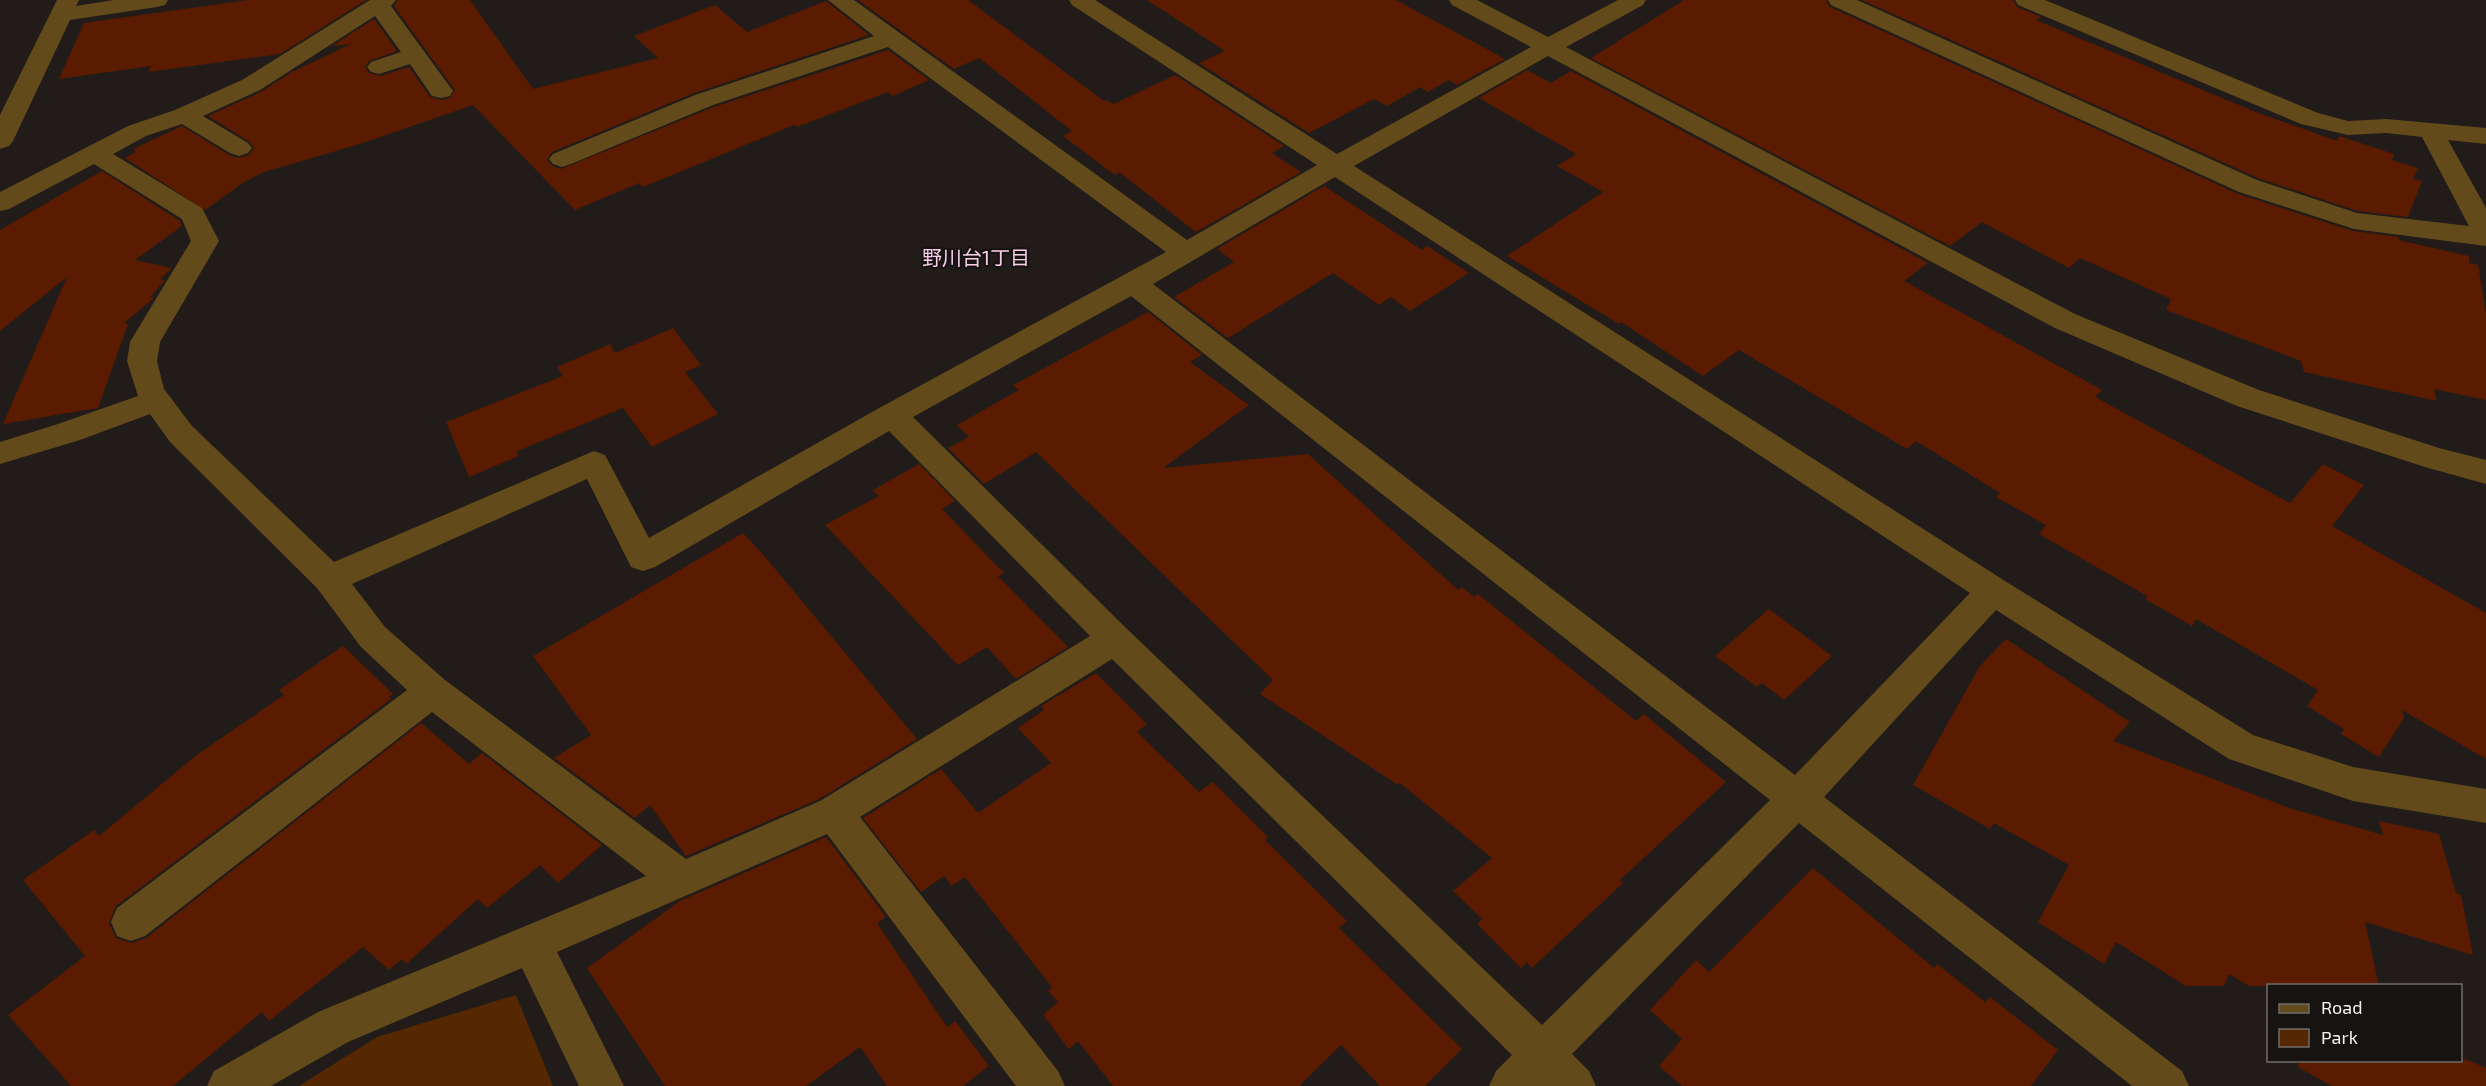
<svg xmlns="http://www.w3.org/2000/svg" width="2486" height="1086" viewBox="0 0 2486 1086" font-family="'Exo 2','Noto Sans JP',sans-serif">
<rect width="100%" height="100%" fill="#211c19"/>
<polygon fill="#562801" points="516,995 553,1086 299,1086 377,1037"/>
<g fill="#5b1b00">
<polygon points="248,0 366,0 280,54 148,72 151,66 59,79 84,23"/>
<polygon points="398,0 470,0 533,89 658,58 634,36 715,5 747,32 826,1 869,35 694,93 552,152 547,160 552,166 561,169 714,107 888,50 929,80 893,96 888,92 797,127 794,125 643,187 639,183 575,210 473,105 363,143 264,172 244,182 205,210 125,158 136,152 133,149 182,126 229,155 238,158 249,155 254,148 250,142 208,116 261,92 292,72 351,44 332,46 374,19 397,51 369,61 365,67 369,73 380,76 409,67 430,97 441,100 450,98 455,90 394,6"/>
<polygon points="858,0 968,0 1104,101 1107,100 1114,104 1175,75 1284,146 1272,153 1301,172 1196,232 1119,172 1115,175 1063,136 1072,131 979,58 954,69"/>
<polygon points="1147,0 1396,0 1505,59 1457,85 1449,80 1428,92 1420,87 1387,106 1374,99 1309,133 1199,63 1225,51"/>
<polygon points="1684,0 1826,0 1830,7 2238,194 2353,231 2399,237 2398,240 2469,256 2469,263 2478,265 2486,313 2486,400 2434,389 2437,401 2304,372 2301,361 2166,310 2171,299 2080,258 2069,268 1982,222 1950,246 1591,58"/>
<polygon points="1862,0 2013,0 2017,7 2041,17 2036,20 2253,111 2337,141 2339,136 2394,154 2392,160 2418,168 2413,179 2422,181 2408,217 2357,211 2258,178"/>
<polygon points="1527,70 1551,83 1571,71 1928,263 1904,281 2102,390 2095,397 2290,503 2323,464 2364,485 2332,526 2486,613 2486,759 2402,710 2404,718 2379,757 2341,734 2344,729 2307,706 2318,690 2196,619 2192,626 2145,599 2147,596 2039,534 2046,525 1996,497 2000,493 1916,441 1907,449 1739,350 1703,376 1621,322 1619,324 1507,256 1603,192 1557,166 1576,154 1479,98"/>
<polygon points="102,171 180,221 182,226 135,260 172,268 160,279 165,280 150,297 154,298 124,323 128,324 98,408 3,424 67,277 0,331 0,230"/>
<polygon points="1324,186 1422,250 1427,246 1469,273 1410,311 1391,297 1379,305 1333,273 1228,338 1174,297 1234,262 1217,249"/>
<polygon points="1148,312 1202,355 1190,362 1249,405 1163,468 1308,454 1458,590 1462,587 1474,597 1478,594 1636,721 1644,714 1726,782 1620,880 1623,883 1532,968 1527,962 1521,968 1477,924 1482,919 1453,891 1492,858 1400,783 1398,785 1260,694 1273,680 1036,452 984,484 948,448 969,437 957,425 1019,390 1013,385"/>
<polygon points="673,328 701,365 685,372 718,414 652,447 623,408 517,451 519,456 469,477 446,422 563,376 557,367 610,344 615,353"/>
<polygon points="919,464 955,501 942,509 1004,573 998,576 1068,647 1016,679 987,647 958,665 825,525 879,496 873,490"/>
<polygon points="743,533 766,558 917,739 819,799 686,856 650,805 635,818 554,758 591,735 533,656"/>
<polygon points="1769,609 1832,656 1784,700 1762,683 1757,687 1715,656"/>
<polygon points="2006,639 2130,722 2113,741 2292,809 2383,835 2379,821 2439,834 2456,893 2461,895 2473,955 2365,922 2379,986 2249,986 2229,974 2224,986 2186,986 2116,942 2104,964 2038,922 2069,865 1994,823 1990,829 1913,785 1980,666"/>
<polygon points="343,646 393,694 389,697 391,699 116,906 109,923 116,938 132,943 146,938 421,723 469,764 482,753 602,845 558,883 540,865 487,908 478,899 406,964 402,959 389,970 363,947 269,1021 262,1012 173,1086 71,1086 8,1015 85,956 23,880 94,830 99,836 198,754 284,695 279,690"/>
<polygon points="1096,673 1147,724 1137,732 1199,792 1213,782 1268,837 1265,840 1347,921 1339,928 1462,1049 1425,1086 1380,1086 1341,1045 1299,1086 1113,1086 1078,1041 1069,1049 1043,1015 1058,1002 1048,991 1052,987 965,877 952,886 944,876 921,892 863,818 941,769 978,813 1051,763 1018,728 1044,710 1041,706"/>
<polygon points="826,837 886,917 877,923 947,1027 955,1021 989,1066 963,1086 887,1086 860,1047 806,1086 665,1086 587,968 680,901"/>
<polygon points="1813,868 1934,968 1937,964 1985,1002 1990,997 2058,1050 2031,1086 1682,1086 1659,1066 1682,1039 1650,1010 1696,960 1709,972"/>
<polygon points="2460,1057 2486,1068 2486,1086 2332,1086 2298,1067 2299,1060 2460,1060"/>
</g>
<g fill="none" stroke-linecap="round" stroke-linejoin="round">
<g fill="#634a1a" fill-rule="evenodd">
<polygon points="57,0 79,0 76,6 114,0 168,0 165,5 157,7 70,20 13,141 9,146 0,149 0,115"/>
<path d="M 370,0 L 396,0 L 391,6 L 453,91 L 450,96 L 441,98 L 432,96 L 410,64 L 379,74 L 371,72 L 367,67 L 371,62 L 401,52 L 375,16 L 260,90 L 203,116 L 248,143 L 252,148 L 248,153 L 239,156 L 230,153 L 182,124 L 146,136 L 113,154 L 202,208 L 219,241 L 160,342 L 157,361 L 164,389 L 192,426 L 334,562 L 594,451 L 605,455 L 649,538 L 881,407 L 1166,252 L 888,47 L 713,105 L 571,164 L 562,167 L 553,164 L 549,159 L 553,154 L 695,95 L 874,36 L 828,0 L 854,0 L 1187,240 L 1317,165 L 1072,5 L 1069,0 L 1095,0 L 1337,154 L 1531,47 L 1452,5 L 1449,0 L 1477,0 L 1548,37 L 1618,0 L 1646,0 L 1643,5 L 1566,47 L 2075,314 L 2259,390 L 2439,448 L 2486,460 L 2486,484 L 2425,467 L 2237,406 L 2055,328 L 1548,56 L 1354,166 L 2005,581 L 2253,735 L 2353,767 L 2486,789 L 2486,823 L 2353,801 L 2229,759 L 1996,610 L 1824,797 L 2182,1071 L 2189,1086 L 2132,1086 L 1799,823 L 1572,1054 L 1589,1071 L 1596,1086 L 1489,1086 L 1496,1071 L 1512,1055 L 1112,659 L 860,817 L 1058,1071 L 1065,1086 L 1016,1086 L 827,834 L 557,952 L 624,1086 L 579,1086 L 522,968 L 348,1042 L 271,1086 L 207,1086 L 214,1071 L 318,1012 L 646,876 L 432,712 L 145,936 L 131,941 L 117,936 L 111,922 L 117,908 L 407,690 L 361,647 L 317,588 L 170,442 L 150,414 L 80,440 L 0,464 L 0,442 L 58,424 L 138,396 L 127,361 L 130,342 L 191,241 L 182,219 L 94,164 L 9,209 L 0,211 L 0,192 L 128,126 L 175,110 L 242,80 ZM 1335,177 L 1970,593 L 1795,775 L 1153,284 ZM 1131,296 L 1770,800 L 1542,1025 L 1127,629 L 913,417 ZM 889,431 L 1090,636 L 820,801 L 686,859 L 445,680 L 385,627 L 352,584 L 587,479 L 631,567 L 643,571 L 655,567 Z"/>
<polygon points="1828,0 1857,0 2257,180 2357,213 2469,226 2422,137 2386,133 2348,135 2301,124 2018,5 2015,0 2045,0 2318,113 2348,121 2386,119 2486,128 2486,144 2448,140 2486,208 2486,246 2354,229 2239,192 1831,5"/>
</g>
</g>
<g text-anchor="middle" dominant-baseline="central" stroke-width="4.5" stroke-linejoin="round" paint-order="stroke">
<g font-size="20" fill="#f7cde9" stroke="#171310">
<text x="976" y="257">野川台1丁目</text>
</g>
</g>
<rect x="2267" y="984" width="195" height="78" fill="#171310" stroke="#6f6c69" stroke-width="1.5"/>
<rect x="2279" y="1004" width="30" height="9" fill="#634a1a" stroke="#6f6c69" stroke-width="1.5"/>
<text x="2321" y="1014" font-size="18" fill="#f4f1ee">Road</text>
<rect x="2279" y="1029" width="30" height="18" fill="#562801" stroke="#6f6c69" stroke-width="1.5"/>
<text x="2321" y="1044" font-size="18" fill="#f4f1ee">Park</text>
</svg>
